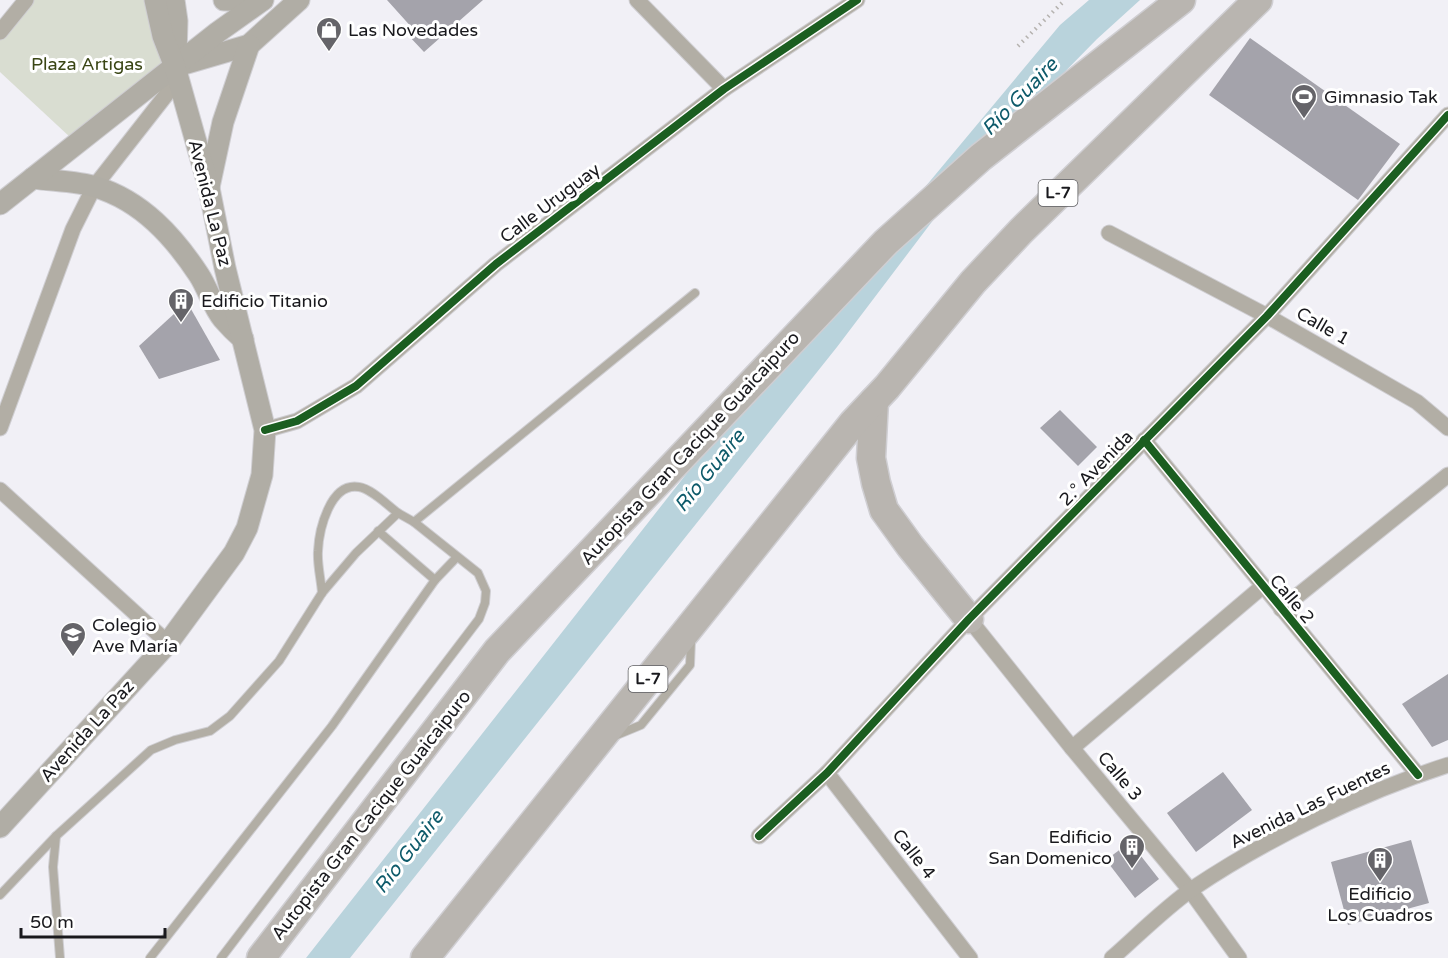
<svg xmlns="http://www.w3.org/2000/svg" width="1448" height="958" viewBox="0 0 1448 958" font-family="'Varela Round',sans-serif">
<rect width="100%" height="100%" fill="#f1f0f6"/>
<polygon fill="#d9ddd1" points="33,0 151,0 168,82 85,151 0,72 0,35"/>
<polygon fill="#b9d3dc" points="1089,0 1140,0 1097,39 981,157 837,347 350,958 306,958 691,468 1060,25"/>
<g fill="#a4a3ab">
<polygon points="387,0 483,0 424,52 408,35 414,30"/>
<polygon points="1250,38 1400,144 1358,200 1209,95"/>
<polygon points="187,302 220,360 159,379 139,346"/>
<polygon points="1060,410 1097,447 1078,466 1040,428"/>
<polygon points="1448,674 1448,740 1432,747 1402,704"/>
<polygon points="1223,772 1252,810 1196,852 1167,813"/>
<polygon points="1411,840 1429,903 1348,925 1331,862"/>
<polygon points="1130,842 1159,879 1135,898 1106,860"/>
</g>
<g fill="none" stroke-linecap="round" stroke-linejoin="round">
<defs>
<g id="service">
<polyline points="378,531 435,580"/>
<path d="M 322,593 C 321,579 317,564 318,551 C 319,530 330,482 359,487 C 372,489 387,505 398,513"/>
<polyline points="612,737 641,725 690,665 691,640"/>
<polyline points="56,836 151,750 175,740 210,731 230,716 279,661 322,593 356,553 398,513 414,522 695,293"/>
<polyline points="0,895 56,836 53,867 60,958"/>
<polyline points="150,958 332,726 435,580 457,557"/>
<polyline points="221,958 479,619 485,603 486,591 478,573 414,522"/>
</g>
<g id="minor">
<polyline points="637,0 724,89"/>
<polyline points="0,32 26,0"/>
<polyline points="1109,233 1267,316 1417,402 1448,428"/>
<polyline points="0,428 73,229 94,187 166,95 175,67"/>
<polyline points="265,430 297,421 356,386 496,264 724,89 857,0"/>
<polyline points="1144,440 1418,775"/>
<polyline points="0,490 168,643"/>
<polyline points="1281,609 1448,475"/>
<polyline points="969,619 1072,748 1190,890 1239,958"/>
<polyline points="1072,748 1262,587"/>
<polyline points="827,773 970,958"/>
<polyline points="759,836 827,773 969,619 1267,316 1448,115"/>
<path d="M 1112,958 C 1137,936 1165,908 1192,889 C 1266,839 1363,792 1448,765"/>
</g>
<g id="secondary">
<polyline points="174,0 177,21 176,57"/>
<polyline points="224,0 261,1"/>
<polyline points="184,64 249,45 299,0"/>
<path d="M 33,178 C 53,181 77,181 96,187 C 142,201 174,237 199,275 C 208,289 213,307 223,319 C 229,326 236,333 243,339"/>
<polyline points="209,187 223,122 249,45"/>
<polyline points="0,204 218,32 263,0"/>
<polyline points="0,827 168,643 234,553 247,528 262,475 265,430 225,268 209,188 175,67 163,36 155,0"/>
</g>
<g id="motorway">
<polyline points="874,401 871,458 876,483 884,510 910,546 969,619"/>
<polyline points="261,958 497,651 886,242 981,157 1181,0"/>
<polyline points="425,958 853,423 887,387 973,282 1021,231 1258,0"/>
</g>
</defs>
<use href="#service" stroke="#cfced2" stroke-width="10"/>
<use href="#minor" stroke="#cfced2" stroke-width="17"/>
<use href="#secondary" stroke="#cfced2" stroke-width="23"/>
<use href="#motorway" stroke="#cfced2" stroke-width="31"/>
<polyline stroke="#b5b2af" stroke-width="4" stroke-dasharray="1.5 4.5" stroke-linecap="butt" points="1018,46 1065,0"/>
<use href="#service" stroke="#b2aea5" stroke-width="8"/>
<use href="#minor" stroke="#b2aea5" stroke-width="15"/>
<use href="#secondary" stroke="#b0ada5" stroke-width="21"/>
<use href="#motorway" stroke="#b9b5b0" stroke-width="28"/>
<defs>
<g id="cycleway">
<polyline points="265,430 297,421 356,386 496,264 724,89 857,0"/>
<polyline points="1144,440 1418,775"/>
<polyline points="759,836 827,773 969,619 1267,316 1448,115"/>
</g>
</defs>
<use href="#cycleway" stroke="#fff" stroke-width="11"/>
<use href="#cycleway" stroke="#1b5e20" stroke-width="8"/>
</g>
<defs>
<symbol id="shop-pin" viewBox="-11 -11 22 30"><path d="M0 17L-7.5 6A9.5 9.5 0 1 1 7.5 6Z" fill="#656469" stroke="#fff"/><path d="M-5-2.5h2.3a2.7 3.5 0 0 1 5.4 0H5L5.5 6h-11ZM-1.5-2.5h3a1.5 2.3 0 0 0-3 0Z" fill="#fff"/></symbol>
<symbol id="stadium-pin" viewBox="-11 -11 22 30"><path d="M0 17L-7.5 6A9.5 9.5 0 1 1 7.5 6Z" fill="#656469" stroke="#fff"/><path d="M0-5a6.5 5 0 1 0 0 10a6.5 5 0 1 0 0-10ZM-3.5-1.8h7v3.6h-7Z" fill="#fff"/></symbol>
<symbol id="building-pin" viewBox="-11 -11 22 30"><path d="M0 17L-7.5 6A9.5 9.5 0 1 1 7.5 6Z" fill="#656469" stroke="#fff"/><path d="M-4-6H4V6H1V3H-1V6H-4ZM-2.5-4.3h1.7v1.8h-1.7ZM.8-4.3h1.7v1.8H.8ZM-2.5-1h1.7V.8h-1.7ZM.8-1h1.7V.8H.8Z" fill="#fff"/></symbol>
<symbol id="school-pin" viewBox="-11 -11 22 30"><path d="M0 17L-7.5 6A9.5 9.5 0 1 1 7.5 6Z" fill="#656469" stroke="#fff"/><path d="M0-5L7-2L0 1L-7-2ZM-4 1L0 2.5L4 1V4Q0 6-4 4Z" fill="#fff"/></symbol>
</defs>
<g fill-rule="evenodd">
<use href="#shop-pin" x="314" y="15" width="30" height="40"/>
<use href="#stadium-pin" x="1289" y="82" width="30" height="40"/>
<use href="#building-pin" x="166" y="286" width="30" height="40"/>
<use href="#school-pin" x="58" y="620" width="30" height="40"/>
<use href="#building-pin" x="1117" y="832" width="30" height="40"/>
<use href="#building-pin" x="1365" y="845" width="30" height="40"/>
</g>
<g text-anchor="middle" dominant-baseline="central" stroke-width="6" stroke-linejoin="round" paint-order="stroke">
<g fill="#fff" stroke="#5e5e61" stroke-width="1.5">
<rect x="1038.5" y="180" width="39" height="26" rx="4.5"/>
<rect x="628.5" y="666" width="39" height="26" rx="4.5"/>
</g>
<g font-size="16" font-weight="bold" fill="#19191d">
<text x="1058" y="193">L-7</text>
<text x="648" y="679">L-7</text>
</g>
<g font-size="18" fill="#19191d" stroke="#fff" text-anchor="start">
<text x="348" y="30">Las Novedades</text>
<text x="1324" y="97">Gimnasio Tak</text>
<text x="201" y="301">Edificio Titanio</text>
<text x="92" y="625">Colegio<tspan x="92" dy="21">Ave María</tspan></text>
<text x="1112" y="837" text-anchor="end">Edificio<tspan x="1112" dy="21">San Domenico</tspan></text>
<text x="1380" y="894" text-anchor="middle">Edificio<tspan x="1380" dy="21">Los Cuadros</tspan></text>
</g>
<g font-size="18" fill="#394514" stroke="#fff">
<text x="87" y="64">Plaza Artigas</text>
</g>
<g font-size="18" fill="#19191d" stroke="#fff">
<text transform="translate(210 203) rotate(76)">Avenida La Paz</text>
<text transform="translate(550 203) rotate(-37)">Calle Uruguay</text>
<text transform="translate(1323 326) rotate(30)">Calle 1</text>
<text transform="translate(690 448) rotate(-47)">Autopista Gran Cacique Guaicaipuro</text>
<text transform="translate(1096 468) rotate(-46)">2.° Avenida</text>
<text transform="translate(1292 599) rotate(50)">Calle 2</text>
<text transform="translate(87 731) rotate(-48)">Avenida La Paz</text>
<text transform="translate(1120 776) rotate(50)">Calle 3</text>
<text transform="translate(1310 805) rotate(-26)">Avenida Las Fuentes</text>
<text transform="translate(371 815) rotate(-52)">Autopista Gran Cacique Guaicaipuro</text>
<text transform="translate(914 854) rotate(52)">Calle 4</text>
</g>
<g font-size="20" font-style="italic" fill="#0d5a6a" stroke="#fff">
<text transform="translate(1020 97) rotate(-46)">Río Guaire</text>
<text transform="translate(710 471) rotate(-51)">Río Guaire</text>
<text transform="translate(409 852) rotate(-52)">Río Guaire</text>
</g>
</g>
<path d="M21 928v9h144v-9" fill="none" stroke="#19191d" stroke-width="3"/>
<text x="30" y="928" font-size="18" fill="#19191d" stroke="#ffffff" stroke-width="4.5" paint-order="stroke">50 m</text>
</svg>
